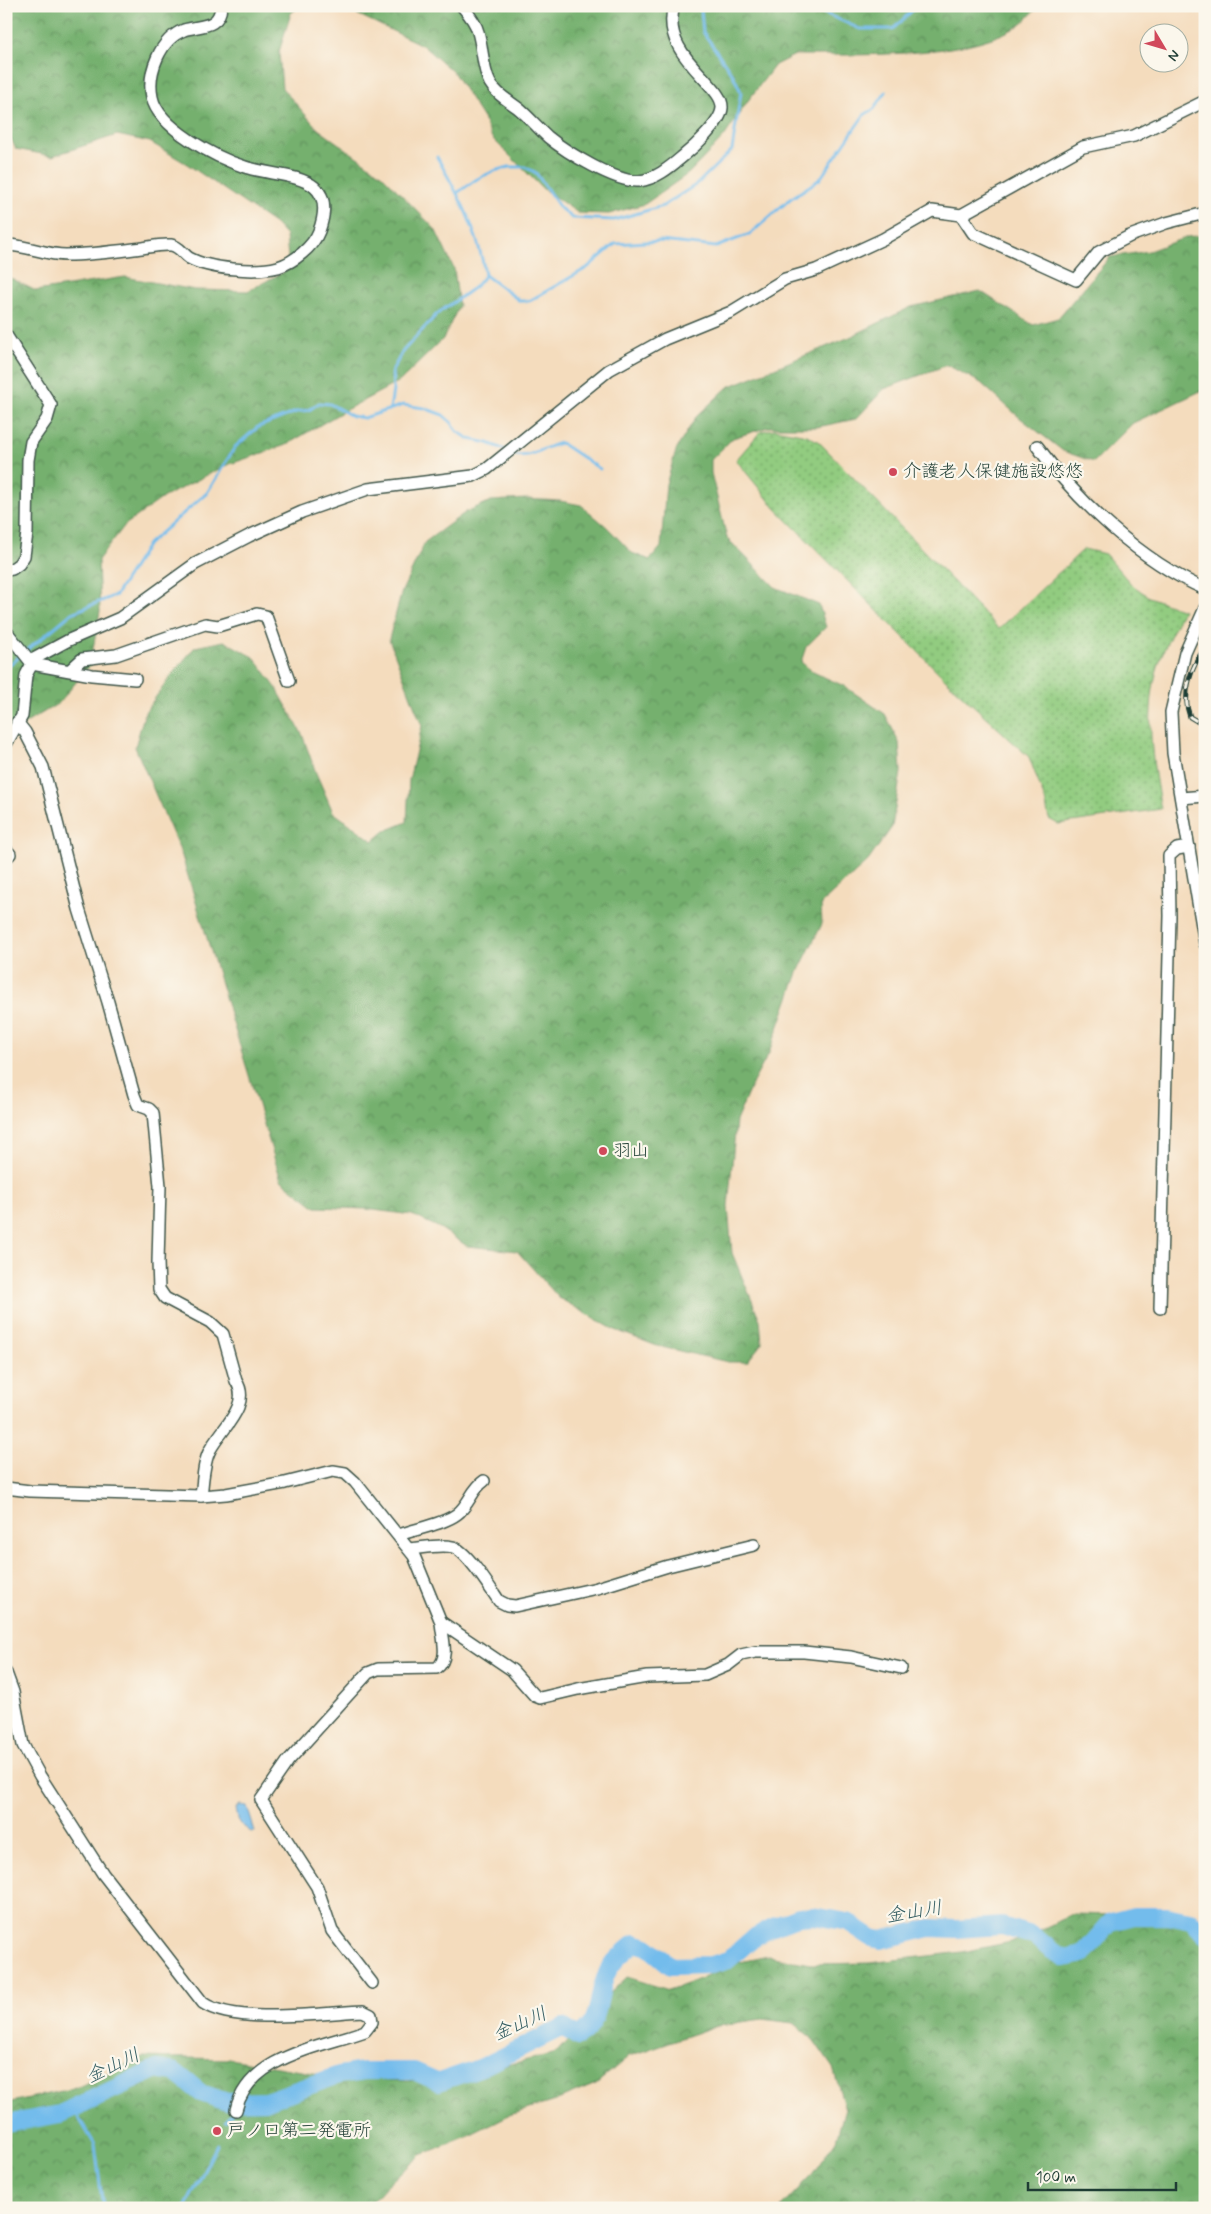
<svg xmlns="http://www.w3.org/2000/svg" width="1211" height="2214" viewBox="0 0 1211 2214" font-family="Mynerve,'Klee One',sans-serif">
<defs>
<pattern id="grass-dots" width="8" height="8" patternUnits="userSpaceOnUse" patternTransform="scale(1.25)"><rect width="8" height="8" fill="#92cc80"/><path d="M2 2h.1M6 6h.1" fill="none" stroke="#77a76a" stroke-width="1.8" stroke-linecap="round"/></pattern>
<pattern id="forest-crowns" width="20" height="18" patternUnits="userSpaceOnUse" patternTransform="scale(1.25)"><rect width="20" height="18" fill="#75b06e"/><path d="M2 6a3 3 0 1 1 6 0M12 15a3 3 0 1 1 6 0" fill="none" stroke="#5f905b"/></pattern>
</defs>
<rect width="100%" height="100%" fill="#fbf7ec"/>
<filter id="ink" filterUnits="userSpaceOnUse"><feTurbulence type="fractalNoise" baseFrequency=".02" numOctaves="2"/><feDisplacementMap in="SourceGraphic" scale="10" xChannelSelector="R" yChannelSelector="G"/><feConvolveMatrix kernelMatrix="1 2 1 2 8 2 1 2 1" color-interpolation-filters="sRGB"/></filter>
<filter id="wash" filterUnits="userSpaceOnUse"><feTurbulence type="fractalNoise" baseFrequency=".0096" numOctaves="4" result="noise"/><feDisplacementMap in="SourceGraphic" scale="20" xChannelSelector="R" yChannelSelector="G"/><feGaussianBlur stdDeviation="1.12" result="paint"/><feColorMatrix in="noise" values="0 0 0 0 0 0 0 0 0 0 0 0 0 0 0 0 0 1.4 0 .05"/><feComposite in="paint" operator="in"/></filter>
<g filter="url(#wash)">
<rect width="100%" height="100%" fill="#f4dcbd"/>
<path fill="url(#grass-dots)" stroke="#58845a" d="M 775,429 L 807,435 L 819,442 L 999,629 L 1084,549 L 1105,554 L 1131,584 L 1149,597 L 1183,610 C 1175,627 1165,645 1159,663 C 1144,710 1152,762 1161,809 L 1058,824 L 1049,819 L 1045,800 L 1029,757 L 950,684 L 776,509 L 736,460 L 761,431 Z"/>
<g fill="url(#forest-crowns)" stroke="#4a7651">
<polygon points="6,6 300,6 291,13 279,52 282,88 318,129 381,174 435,229 454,269 459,306 443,339 400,381 342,412 286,445 227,465 164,497 125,525 98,560 100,611 90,665 59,703 6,735 6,276 36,291 125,277 195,290 248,291 289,269 286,236 275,224 187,164 150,142 117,135 52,156 16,149 6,129"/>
<path d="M 340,6 L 1039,6 C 1031,14 1023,24 1013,29 C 959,58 857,55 795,55 L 775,65 L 747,102 L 724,137 L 689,173 L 645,204 L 609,214 L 578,213 L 542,188 L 492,138 L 484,120 L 454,73 L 422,45 Z"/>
<polygon points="1205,235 1205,389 1133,423 1094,462 1063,451 1019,417 981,383 947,365 884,389 856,419 817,427 768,427 733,438 711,460 711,473 727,538 775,587 819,605 826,627 806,647 801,662 813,672 844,686 885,714 899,742 901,772 892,827 868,861 821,904 822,924 799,970 769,1053 751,1086 736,1121 728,1207 732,1253 760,1320 762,1343 747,1362 728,1362 657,1346 613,1329 559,1298 517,1251 467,1246 440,1228 412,1215 366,1209 316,1207 281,1180 181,853 135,747 145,712 173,673 195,647 224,641 254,657 277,689 302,734 316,773 333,812 373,841 385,831 407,822 409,780 422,726 389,639 402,591 425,542 466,512 491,501 526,499 560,501 581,505 607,527 632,553 650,560 661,547 666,484 677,448 696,417 728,387 850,337 911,307 980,291 1033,325 1058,318 1110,257 1149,251 1187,237"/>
<polygon points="1074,1914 1116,1915 1205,1926 1205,2208 780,2208 811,2176 836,2140 845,2109 833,2068 812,2038 793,2023 763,2019 719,2025 629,2056 596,2084 555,2101 509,2115 465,2137 421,2155 386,2186 366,2208 6,2208 6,2103 76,2088 142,2057 229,2059 337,2077 408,2081 474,2073 556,2053 604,1999 627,1977 669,1990 695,1981 731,1964 768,1956 810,1964 869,1963 962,1952 1016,1941"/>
</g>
<g fill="#73bcec" stroke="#497c90">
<polygon points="240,1805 247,1806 255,1832 251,1832 239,1823 236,1808"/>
<path d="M 274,2092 L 275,2107 C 265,2110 248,2112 239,2105 L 245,2097 L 257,2096 Z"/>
</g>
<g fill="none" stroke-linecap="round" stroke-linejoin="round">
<g stroke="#73bcec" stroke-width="3">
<polyline points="817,6 824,13 860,29 893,29 917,6"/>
<polyline points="457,193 477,179 494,171 509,167 525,167 536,173 560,208 572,218 614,220 663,206 697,184 732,150 741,92 733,75 703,32 701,10 707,6"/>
<polyline points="485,275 520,301 529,301 587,268 615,244 661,241 716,247 750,234 790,199 820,179 864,115 874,109 886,92"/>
<path d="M 390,409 L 393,390 L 392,371 L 403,351 L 437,314 L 475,287 L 485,275 C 479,232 458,194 437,157"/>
<path d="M 510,453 C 526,462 545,446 561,443 L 600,469"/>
<polyline points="26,651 72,613 116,595 148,544 207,493 235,447 258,427 296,412 309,410 319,403 330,404 352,416 364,418 403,405 424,408 443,415 452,423 457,431 469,439 488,443 505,450"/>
<polyline points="6,668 21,655"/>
<polyline points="73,2108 95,2145 103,2208"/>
<polyline points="226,2121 234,2112"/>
<polyline points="185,2208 217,2145"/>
</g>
<g stroke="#73bcec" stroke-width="18">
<path d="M 73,2108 L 157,2069 L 175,2072 L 201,2093 L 227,2102 L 266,2101 L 339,2075 L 364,2071 L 414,2071 L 439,2082 L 482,2067 L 563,2027 L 578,2037 C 604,2020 595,1997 608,1971 C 613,1961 626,1950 635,1943 L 648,1947 L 671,1966 L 711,1965 L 728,1960 L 753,1938 L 773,1927 L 799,1917 L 813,1916 L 848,1922 L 872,1938 L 881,1940 L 930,1928 L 956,1929 L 1002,1926 L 1034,1936 L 1051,1950 L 1065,1958 L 1083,1954 L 1111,1922 L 1134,1916 L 1167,1916 L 1191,1921 L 1205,1934"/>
<polyline points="6,2124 60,2114 84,2103"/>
</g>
</g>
</g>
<g filter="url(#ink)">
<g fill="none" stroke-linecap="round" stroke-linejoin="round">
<defs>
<g id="minor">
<polyline points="361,6 379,6"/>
<path d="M 462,6 C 468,13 476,23 478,32 C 483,48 482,68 490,83 C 496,94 509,101 518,108 C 529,117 538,128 548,137 C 566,152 617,183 639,181 C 656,179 670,167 682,157 C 693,148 721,123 722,108 C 724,84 659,56 674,6"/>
<polyline points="961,215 973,233 1076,280 1099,252 1130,236 1166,223 1205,213"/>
<path d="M 6,245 C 26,245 46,255 66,255 C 88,255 111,252 134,249 C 146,248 158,244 171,245 C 179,246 183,254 189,258 C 209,269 256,273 278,267 C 294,262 313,247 319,231 C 341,171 282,179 245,167 C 217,158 158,128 152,97 C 147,73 160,39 184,30 C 199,25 220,29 221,6"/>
<polyline points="6,335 51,405 47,419 31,442 28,460 27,533 24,556 19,564 12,569 6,570"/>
<path d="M 1037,446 C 1078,502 1141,561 1205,589"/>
<polyline points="1205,608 1185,653 1171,712 1173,753 1205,944"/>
<polyline points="6,631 30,661 69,640 120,618 195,564 249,536 302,512 368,489 473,476 487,469 609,370 665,339 731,312 785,279 816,270 883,239 932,211 961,215 1083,147 1134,136 1205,101"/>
<polyline points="30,661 32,664 92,675 135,679"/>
<polyline points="70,670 82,659 116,655 205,624 218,626 257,614 266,616 289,681"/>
<path d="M 17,722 L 25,732 L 43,767 L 79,909 L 108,1002 L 134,1095 L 138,1105 L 149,1109 L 153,1113 L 160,1186 L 158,1262 L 159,1289 L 165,1298 L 210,1322 L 223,1334 L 236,1381 C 252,1405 221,1429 210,1450 C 203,1463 203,1482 201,1496"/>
<polyline points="6,744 22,716 26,675 32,664"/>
<polyline points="1181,798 1205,796"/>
<polyline points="6,850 10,854 6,858"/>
<polyline points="1160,1308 1170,916 1169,856 1177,849 1189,847"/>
<polyline points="6,1488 30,1491 201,1496 226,1494 285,1483 333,1471 345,1473 355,1482 414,1556 441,1622 512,1670 535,1696 540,1698 578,1689 647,1677 705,1675 728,1665 741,1655 755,1652 804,1652 851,1657 901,1668"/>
<path d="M 399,1535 C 415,1529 444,1524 457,1514 C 469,1505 472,1489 484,1481"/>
<path d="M 409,1549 C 422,1548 440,1544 453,1547 C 467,1551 490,1588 499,1601 L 507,1605 L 515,1606 L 597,1588 L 668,1566 L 754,1545"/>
<path d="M 6,1673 L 13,1692 L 23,1745 L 40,1776 L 103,1874 L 203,2003 C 235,2025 323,2013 363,2011 L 371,2015 L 372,2022 L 365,2031 C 321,2047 248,2056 236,2110"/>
<path d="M 372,1983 L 332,1931 L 317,1887 L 261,1800 L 288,1761 L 368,1673 L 378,1669 L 437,1668 C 450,1658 442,1637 441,1622"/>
</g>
</defs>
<use href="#minor" stroke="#3f5549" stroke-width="14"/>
<use href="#minor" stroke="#fff" stroke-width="11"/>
<defs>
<path id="rail" d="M 1205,648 C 1191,667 1181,694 1190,717 L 1205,726"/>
</defs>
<use href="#rail" stroke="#1f3d34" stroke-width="5"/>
<use href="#rail" stroke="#fbf7ec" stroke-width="3" stroke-dasharray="9" stroke-linecap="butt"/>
</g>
</g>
<g fill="#d1495b" stroke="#fbf7ec" stroke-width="2">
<circle cx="893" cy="472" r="5"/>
<circle cx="603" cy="1151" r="5"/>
<circle cx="217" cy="2131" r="5"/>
</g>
<g text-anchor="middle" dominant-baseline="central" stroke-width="4.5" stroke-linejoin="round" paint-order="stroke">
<g font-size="18" fill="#1f3d34" stroke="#fbf7ec" text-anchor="start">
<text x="903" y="472">介護老人保健施設悠悠</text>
<text x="613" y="1151">羽山</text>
<text x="227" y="2131">戸ノ口第二発電所</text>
</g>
<g font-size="19" font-style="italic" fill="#345d62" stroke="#fbf7ec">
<text transform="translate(914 1912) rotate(-9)">金山川</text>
<text transform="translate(520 2024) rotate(-24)">金山川</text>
<text transform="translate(113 2066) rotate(-25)">金山川</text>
</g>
</g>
<rect width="1211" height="2214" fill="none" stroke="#fbf7ec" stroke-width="25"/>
<g transform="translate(1164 48) rotate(128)"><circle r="24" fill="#fbf7ec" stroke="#a3ada2"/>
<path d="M0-4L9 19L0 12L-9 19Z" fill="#d1495b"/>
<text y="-8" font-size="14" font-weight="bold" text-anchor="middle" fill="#1f3d34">N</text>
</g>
<path d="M1028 2182v8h148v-8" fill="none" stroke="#1f3d34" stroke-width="2.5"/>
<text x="1036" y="2182" font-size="15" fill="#1f3d34" stroke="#fbf7ec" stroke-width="4" paint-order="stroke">100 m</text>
</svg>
